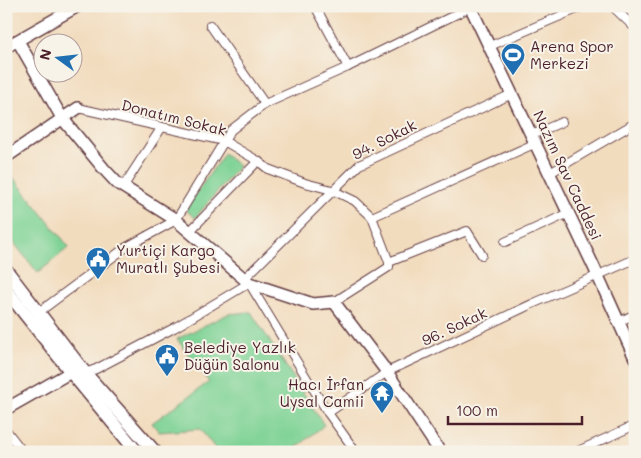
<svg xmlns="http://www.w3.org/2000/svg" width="641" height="458" viewBox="0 0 641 458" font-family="Mali,sans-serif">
<rect width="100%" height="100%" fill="#f7f3e8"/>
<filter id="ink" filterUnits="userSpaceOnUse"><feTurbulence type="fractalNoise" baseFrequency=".02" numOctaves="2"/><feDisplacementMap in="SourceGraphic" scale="10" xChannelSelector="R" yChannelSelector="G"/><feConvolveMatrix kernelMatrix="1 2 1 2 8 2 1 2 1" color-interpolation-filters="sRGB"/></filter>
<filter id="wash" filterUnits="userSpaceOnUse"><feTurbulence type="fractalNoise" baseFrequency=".0096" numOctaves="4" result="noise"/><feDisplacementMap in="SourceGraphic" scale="20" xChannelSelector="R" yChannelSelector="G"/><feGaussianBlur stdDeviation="1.12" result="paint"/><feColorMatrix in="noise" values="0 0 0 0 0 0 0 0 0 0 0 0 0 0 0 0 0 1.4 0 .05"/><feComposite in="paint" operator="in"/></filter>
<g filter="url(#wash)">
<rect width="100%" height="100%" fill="#f2dcbe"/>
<g fill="#7fd396" stroke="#647960">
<polygon points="224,154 239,166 195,218 185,209"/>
<polygon points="12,176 69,247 38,273 6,233 6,180"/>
<polygon points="251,312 324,425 291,452 218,452 200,429 159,432 152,423 209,382 177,339 228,314"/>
</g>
</g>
<g filter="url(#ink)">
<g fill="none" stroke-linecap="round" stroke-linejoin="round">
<defs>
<g id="street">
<polyline points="315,6 348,67"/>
<polyline points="612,6 635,28"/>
<polyline points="210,25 265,104"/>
<polyline points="490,46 584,6"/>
<polyline points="78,108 224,141 258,161 268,169 305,183 332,190 355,201 372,217 389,262 389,267 334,302"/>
<polyline points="532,135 562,122"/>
<polyline points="550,173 635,123"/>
<polyline points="123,187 162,127"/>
<polyline points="372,217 536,143"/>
<polyline points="190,231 258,161"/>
<polyline points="505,242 569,213"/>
<polyline points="389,262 467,231 482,255"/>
<polyline points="244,279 359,165 512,94"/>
<polyline points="39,312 125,248 176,220 231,130 265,104 348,67 471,7"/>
<polyline points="619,322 635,314"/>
<polyline points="85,373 96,369 174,328 249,283 328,413 356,452"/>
<polyline points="328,413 387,372 532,304 635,259"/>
<polyline points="6,430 23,452"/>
<polyline points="576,452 635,425"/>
</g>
<g id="secondary">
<polyline points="470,6 593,265 635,358"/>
<polyline points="18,41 62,118 104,169 117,183 176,220 249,283 313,304 334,302 387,372 440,452"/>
<polyline points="6,47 78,6"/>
<polyline points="6,157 78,108"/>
<polyline points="6,409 71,372"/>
</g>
<g id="primary">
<polyline points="6,270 85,373 155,452"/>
<polyline points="6,290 71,372 137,452"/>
</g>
</defs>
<use href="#street" stroke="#633b41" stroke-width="10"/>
<use href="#secondary" stroke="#633b41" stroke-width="14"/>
<use href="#primary" stroke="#633b41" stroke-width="15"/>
<use href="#street" stroke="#fff" stroke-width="8"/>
<use href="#secondary" stroke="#fff" stroke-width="11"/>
<use href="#primary" stroke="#fff" stroke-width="12"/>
</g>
</g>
<defs>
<symbol id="stadium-pin" viewBox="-11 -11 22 30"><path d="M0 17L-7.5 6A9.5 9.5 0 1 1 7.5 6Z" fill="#1f6fb2" stroke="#f7f3e8"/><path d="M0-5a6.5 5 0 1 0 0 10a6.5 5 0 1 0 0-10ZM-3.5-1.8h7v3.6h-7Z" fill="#fff"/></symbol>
<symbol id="civic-pin" viewBox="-11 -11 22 30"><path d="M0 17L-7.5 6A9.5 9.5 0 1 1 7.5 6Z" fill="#1f6fb2" stroke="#f7f3e8"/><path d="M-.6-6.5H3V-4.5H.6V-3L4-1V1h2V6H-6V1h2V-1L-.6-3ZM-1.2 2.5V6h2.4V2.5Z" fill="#fff"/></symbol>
<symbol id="temple-pin" viewBox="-11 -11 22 30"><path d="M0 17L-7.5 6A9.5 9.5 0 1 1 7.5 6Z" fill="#1f6fb2" stroke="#f7f3e8"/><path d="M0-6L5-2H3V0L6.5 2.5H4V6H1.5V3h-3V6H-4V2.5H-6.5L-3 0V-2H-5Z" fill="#fff"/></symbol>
</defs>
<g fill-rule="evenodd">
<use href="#stadium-pin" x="499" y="41" width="28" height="38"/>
<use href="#civic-pin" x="84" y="245" width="28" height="38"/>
<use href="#civic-pin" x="153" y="342" width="28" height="38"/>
<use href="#temple-pin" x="368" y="379" width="28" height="38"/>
</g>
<g text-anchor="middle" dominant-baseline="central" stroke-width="4" stroke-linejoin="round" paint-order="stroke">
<g font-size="15" fill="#4a1f2b" stroke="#f7f3e8" text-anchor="start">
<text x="530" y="46">Arena Spor<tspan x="530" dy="17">Merkezi</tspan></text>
<text x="116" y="250">Yurtiçi Kargo<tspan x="116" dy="17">Muratlı Şubesi</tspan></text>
<text x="184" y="347">Belediye Yazlık<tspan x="184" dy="17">Düğün Salonu</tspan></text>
<text x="364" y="384" text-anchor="end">Hacı İrfan<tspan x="364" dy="17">Uysal Camii</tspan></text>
</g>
<g font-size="15" fill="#4a1f2b" stroke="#f7f3e8">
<text transform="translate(174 117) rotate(14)">Donatım Sokak</text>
<text transform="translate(384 139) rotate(-27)">94. Sokak</text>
<text transform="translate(568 175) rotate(65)">Nazım Sav Caddesi</text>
<text transform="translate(454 326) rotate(-25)">96. Sokak</text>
</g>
</g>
<rect width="641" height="458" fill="none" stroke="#f7f3e8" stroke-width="25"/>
<g transform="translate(58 58) rotate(285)"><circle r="24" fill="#f7f3e8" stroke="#b29e9c"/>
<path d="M0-4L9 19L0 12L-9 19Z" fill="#1f6fb2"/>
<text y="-8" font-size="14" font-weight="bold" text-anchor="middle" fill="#4a1f2b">N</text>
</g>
<path d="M448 416v8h134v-8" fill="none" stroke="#4a1f2b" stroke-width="2.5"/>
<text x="456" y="416" font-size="15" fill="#4a1f2b" stroke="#f7f3e8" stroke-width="4" paint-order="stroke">100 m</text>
</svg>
